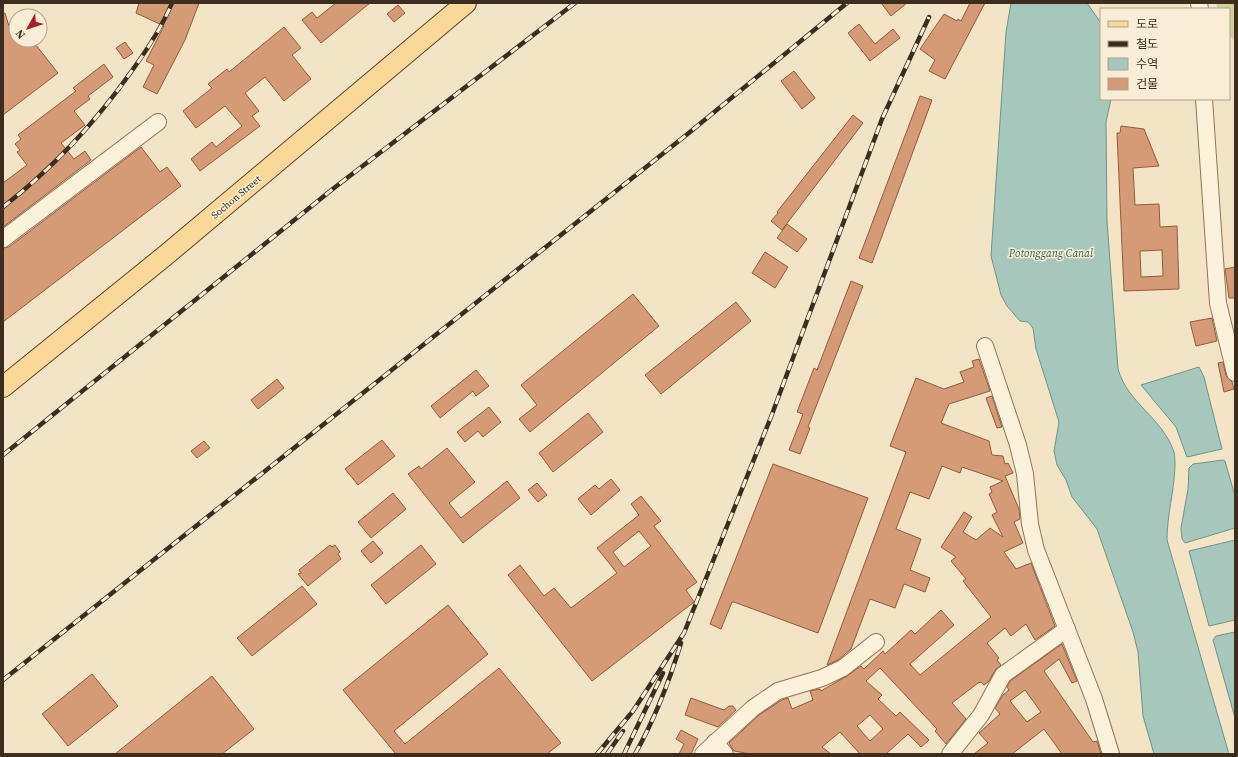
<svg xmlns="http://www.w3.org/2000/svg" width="1238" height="757" viewBox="0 0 1238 757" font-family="'Source Serif 4','Noto Sans KR',serif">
<rect width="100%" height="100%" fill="#f3e4c5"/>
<polygon fill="#cdd297" points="1216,3 1235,3 1235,41 1229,35 1229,9 1218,9"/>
<g fill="#a7c6bc" stroke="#6c958a">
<path d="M 1011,3 L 1087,3 L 1101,23 L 1101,99 L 1111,99 L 1106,122 L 1107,221 L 1118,369 C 1128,404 1162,417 1174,452 C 1175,456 1175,462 1175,467 C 1174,492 1167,515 1167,540 L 1229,754 L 1154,754 L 1143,716 L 1138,652 L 1133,632 L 1097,529 L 1072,497 L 1066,480 L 1057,465 L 1054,451 L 1059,422 L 1036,349 L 1033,328 L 1028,322 L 1020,321 L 1007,306 L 1001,295 L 991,256 L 1006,32 Z"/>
<polygon points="1199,367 1204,377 1222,449 1187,457 1176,427 1141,385"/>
<polygon points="1223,460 1225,461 1235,496 1235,528 1185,543 1182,539 1181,528 1188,489 1189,468 1193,464"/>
<polygon points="1235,540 1235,620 1209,626 1189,551"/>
<polygon points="1235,632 1235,718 1213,640 1216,636"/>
</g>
<g fill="#d59b77" stroke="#925b3b" fill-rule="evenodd">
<polygon points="139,3 199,3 185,40 157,94 143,87 154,65 146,61 164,26 136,13"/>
<polygon points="336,3 370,3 321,43 302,20 312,12 317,18"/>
<polygon points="881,3 907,3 891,16"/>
<polygon points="970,3 985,3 945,79 929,71 935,60 920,49 944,14 957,21 958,19 961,21"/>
<polygon points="398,5 405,13 394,22 387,14"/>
<polygon points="5,13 12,36 16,33 16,40 32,40 58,73 3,115 3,14"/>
<polygon points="859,24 875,44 893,29 900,38 870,61 848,33"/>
<polygon points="284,27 301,48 292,55 311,79 284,101 265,77 245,93 259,111 252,116 260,126 200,171 191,159 212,142 216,147 242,126 225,106 196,128 183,111 212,88 208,84 227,69 229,72"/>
<polygon points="125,42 133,53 124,59 116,48"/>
<polygon points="104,64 113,77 88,96 90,99 74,111 85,125 61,143 74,159 85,151 91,160 3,227 3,183 27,165 17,152 20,150 15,144 21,139 18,135 76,91 73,88"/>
<polygon points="794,71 815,98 802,109 781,81"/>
<polygon points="920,96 932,100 872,263 859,258"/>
<polygon points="853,115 863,123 782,230 771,221 778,213 777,212"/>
<path d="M 1121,126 L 1144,129 L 1159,166 L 1133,168 L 1135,205 L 1159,204 L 1160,227 L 1177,226 L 1179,289 L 1124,291 L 1117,133 L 1120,133 ZM 1162,250 L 1163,276 L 1141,277 L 1140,251 Z"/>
<polygon points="141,147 160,172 167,167 181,186 3,322 3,248 9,247"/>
<polygon points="787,224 807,239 797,252 777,238"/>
<polygon points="765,252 788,267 775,288 752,273"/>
<polygon points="1235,267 1235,298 1229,298 1225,269"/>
<polygon points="851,281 863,286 808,427 810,428 800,454 789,450 803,414 797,412 814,368 817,370"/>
<polygon points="633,294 659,326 530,432 519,419 537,405 521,385"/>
<polygon points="736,302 751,321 661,394 645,375"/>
<polygon points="1212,318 1217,341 1196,346 1190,322"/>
<path d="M 979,359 L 990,391 L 949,404 L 941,423 L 989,441 L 992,455 L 1003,456 L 1005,464 L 1008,463 L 1013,473 L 1005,476 L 1019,509 L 1020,519 L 1014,522 L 1023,543 L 1004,552 L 1016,569 L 1031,563 L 1055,626 L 1035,640 L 1026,624 L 1011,636 L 1005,628 L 987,643 L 999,658 L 997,660 L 1001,665 L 995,670 L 989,681 L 984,685 L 981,682 L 978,683 L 952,703 L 966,719 L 946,744 L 935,731 L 937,729 L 880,668 L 866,681 L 882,695 L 878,699 L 896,716 L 900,712 L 929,740 L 921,747 L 908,734 L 886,754 L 860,754 L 840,732 L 822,747 L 831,754 L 751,754 L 734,751 L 729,743 L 759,715 L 782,700 L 788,698 L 792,709 L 813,700 L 810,691 L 820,689 L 821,691 L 847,676 L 861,666 L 864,669 L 883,651 L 885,654 L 911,630 L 915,634 L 941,610 L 954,625 L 910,664 L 920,675 L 991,617 L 963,581 L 966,579 L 951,561 L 956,557 L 941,547 L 964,512 L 972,517 L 963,532 L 976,540 L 990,528 L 1003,537 L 992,515 L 997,512 L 989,494 L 992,492 L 990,487 L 1003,481 L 962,467 L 960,473 L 942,466 L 929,499 L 910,492 L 896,529 L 921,539 L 910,570 L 930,578 L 925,592 L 904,584 L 895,608 L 870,599 L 851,649 L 838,660 L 827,665 L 906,452 L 890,446 L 916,378 L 944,389 L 964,382 L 960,372 L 974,367 L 972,361 ZM 870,715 L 883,729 L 870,741 L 857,726 Z"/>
<polygon points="1223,362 1226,376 1232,382 1234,389 1224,392 1218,363"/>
<polygon points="476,370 489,386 476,396 473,391 440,418 431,406"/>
<polygon points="277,379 284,388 258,409 251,400"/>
<polygon points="992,396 1002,427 997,428 986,398"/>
<polygon points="489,407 501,422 483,437 478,431 465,442 457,432"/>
<polygon points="588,413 603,432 553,472 539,453"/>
<polygon points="382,440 395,456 358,485 345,469"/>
<polygon points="204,441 210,448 197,458 191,451"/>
<polygon points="447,448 475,482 449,503 461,518 507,481 520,498 463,543 408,474 419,466 421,469"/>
<polygon points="773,464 868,498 818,633 734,602 732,602 721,629 710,624"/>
<polygon points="611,479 620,490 591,515 578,499 595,485 599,489"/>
<polygon points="537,483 547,495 538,502 528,490"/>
<polygon points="393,493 406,509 371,538 358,522"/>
<path d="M 641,496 L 661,521 L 654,526 L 697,582 L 686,590 L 694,602 L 592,681 L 508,575 L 520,565 L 544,596 L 554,588 L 571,608 L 617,573 L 597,548 L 639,515 L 631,504 ZM 639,531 L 651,546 L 624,567 L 613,552 Z"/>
<polygon points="373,541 383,553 371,563 361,551"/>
<polygon points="330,545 332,547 335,545 340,552 338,554 341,559 308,586 298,574 301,573 299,570"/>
<polygon points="421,545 436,564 386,604 371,585"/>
<polygon points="302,586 317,604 252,656 237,638"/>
<polygon points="448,605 488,654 394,731 405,744 499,668 561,743 547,754 393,754 395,753 343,690"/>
<path d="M 1062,644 L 1077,681 L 1072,683 L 1059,659 L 1044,671 L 1093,742 L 1097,741 L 1101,754 L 1062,754 L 1044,729 L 1012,754 L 974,754 L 988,743 L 979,733 L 1000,714 L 995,708 L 1003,695 L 1009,690 L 1007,687 L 1010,681 ZM 1025,690 L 1041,712 L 1027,722 L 1010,701 Z"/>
<polygon points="92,674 118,706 68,746 42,714"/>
<polygon points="212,676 254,729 222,754 115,754"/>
<polygon points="691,698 724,710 729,706 733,706 736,710 718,727 685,715"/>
<polygon points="681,730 698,739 691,754 679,754 684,744 676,739"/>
</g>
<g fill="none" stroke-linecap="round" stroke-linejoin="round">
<defs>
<g id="minor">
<polyline points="1199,3 1200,9"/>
<polyline points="1204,99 1218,303 1235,373"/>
<polyline points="3,239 158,122"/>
<polyline points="985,346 1018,445 1025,474 1030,524 1036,550 1094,699 1111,754"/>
<polyline points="715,742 725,754"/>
<polyline points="703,754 753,708 778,691 822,678 843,668 876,642"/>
<polyline points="950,754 981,715 1003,675 1067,629"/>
</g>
<polyline id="major" points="3,387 166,255 466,3"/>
</defs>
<use href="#minor" stroke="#907458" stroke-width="18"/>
<use href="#major" stroke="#5d422d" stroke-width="22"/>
<use href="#minor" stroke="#fcf1d9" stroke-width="16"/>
<use href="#major" stroke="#f9d899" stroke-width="20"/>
<defs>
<g id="rail">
<path d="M 3,207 C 53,168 95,123 131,72 C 147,50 162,27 172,3"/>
<polyline points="3,455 334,188 575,3"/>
<polyline points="3,680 690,132 847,3"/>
<polyline points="597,754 633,711 684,633 771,417 882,119 929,17"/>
<polyline points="607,754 623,731"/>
<polyline points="624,754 663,673"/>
<path d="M 635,754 C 655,719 669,682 681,643"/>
</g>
</defs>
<use href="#rail" stroke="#3e2d1e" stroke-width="4.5"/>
<use href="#rail" stroke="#f9eed5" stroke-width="3" stroke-dasharray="9" stroke-linecap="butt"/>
</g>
<g text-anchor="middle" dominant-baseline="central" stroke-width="3" stroke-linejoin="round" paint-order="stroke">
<g font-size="10" fill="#3e2d1e" stroke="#f9eed5">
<text transform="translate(236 197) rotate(-40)">Sochon Street</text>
</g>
<g font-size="11" font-style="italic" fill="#2c605b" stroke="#f9eed5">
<text x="1051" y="253">Potonggang Canal</text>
</g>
</g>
<rect width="1238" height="757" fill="none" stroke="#3e2d1e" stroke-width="8"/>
<rect x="1100" y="8" width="130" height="92" fill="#f9eed5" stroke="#aea18c"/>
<rect x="1108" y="21" width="20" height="6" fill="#f9d899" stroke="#aea18c"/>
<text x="1136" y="28" font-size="12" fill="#3e2d1e">도로</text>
<rect x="1108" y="41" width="20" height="6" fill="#3e2d1e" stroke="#aea18c"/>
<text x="1136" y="48" font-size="12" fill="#3e2d1e">철도</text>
<rect x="1108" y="58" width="20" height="12" fill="#a7c6bc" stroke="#aea18c"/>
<text x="1136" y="68" font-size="12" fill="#3e2d1e">수역</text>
<rect x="1108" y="78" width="20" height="12" fill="#d59b77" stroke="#aea18c"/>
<text x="1136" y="88" font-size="12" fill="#3e2d1e">건물</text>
<g transform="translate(28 28) rotate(231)"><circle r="19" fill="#f9eed5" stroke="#aea18c"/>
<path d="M0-3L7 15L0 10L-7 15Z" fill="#a52226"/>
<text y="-6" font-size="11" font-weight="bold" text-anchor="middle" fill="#3e2d1e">N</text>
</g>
</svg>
